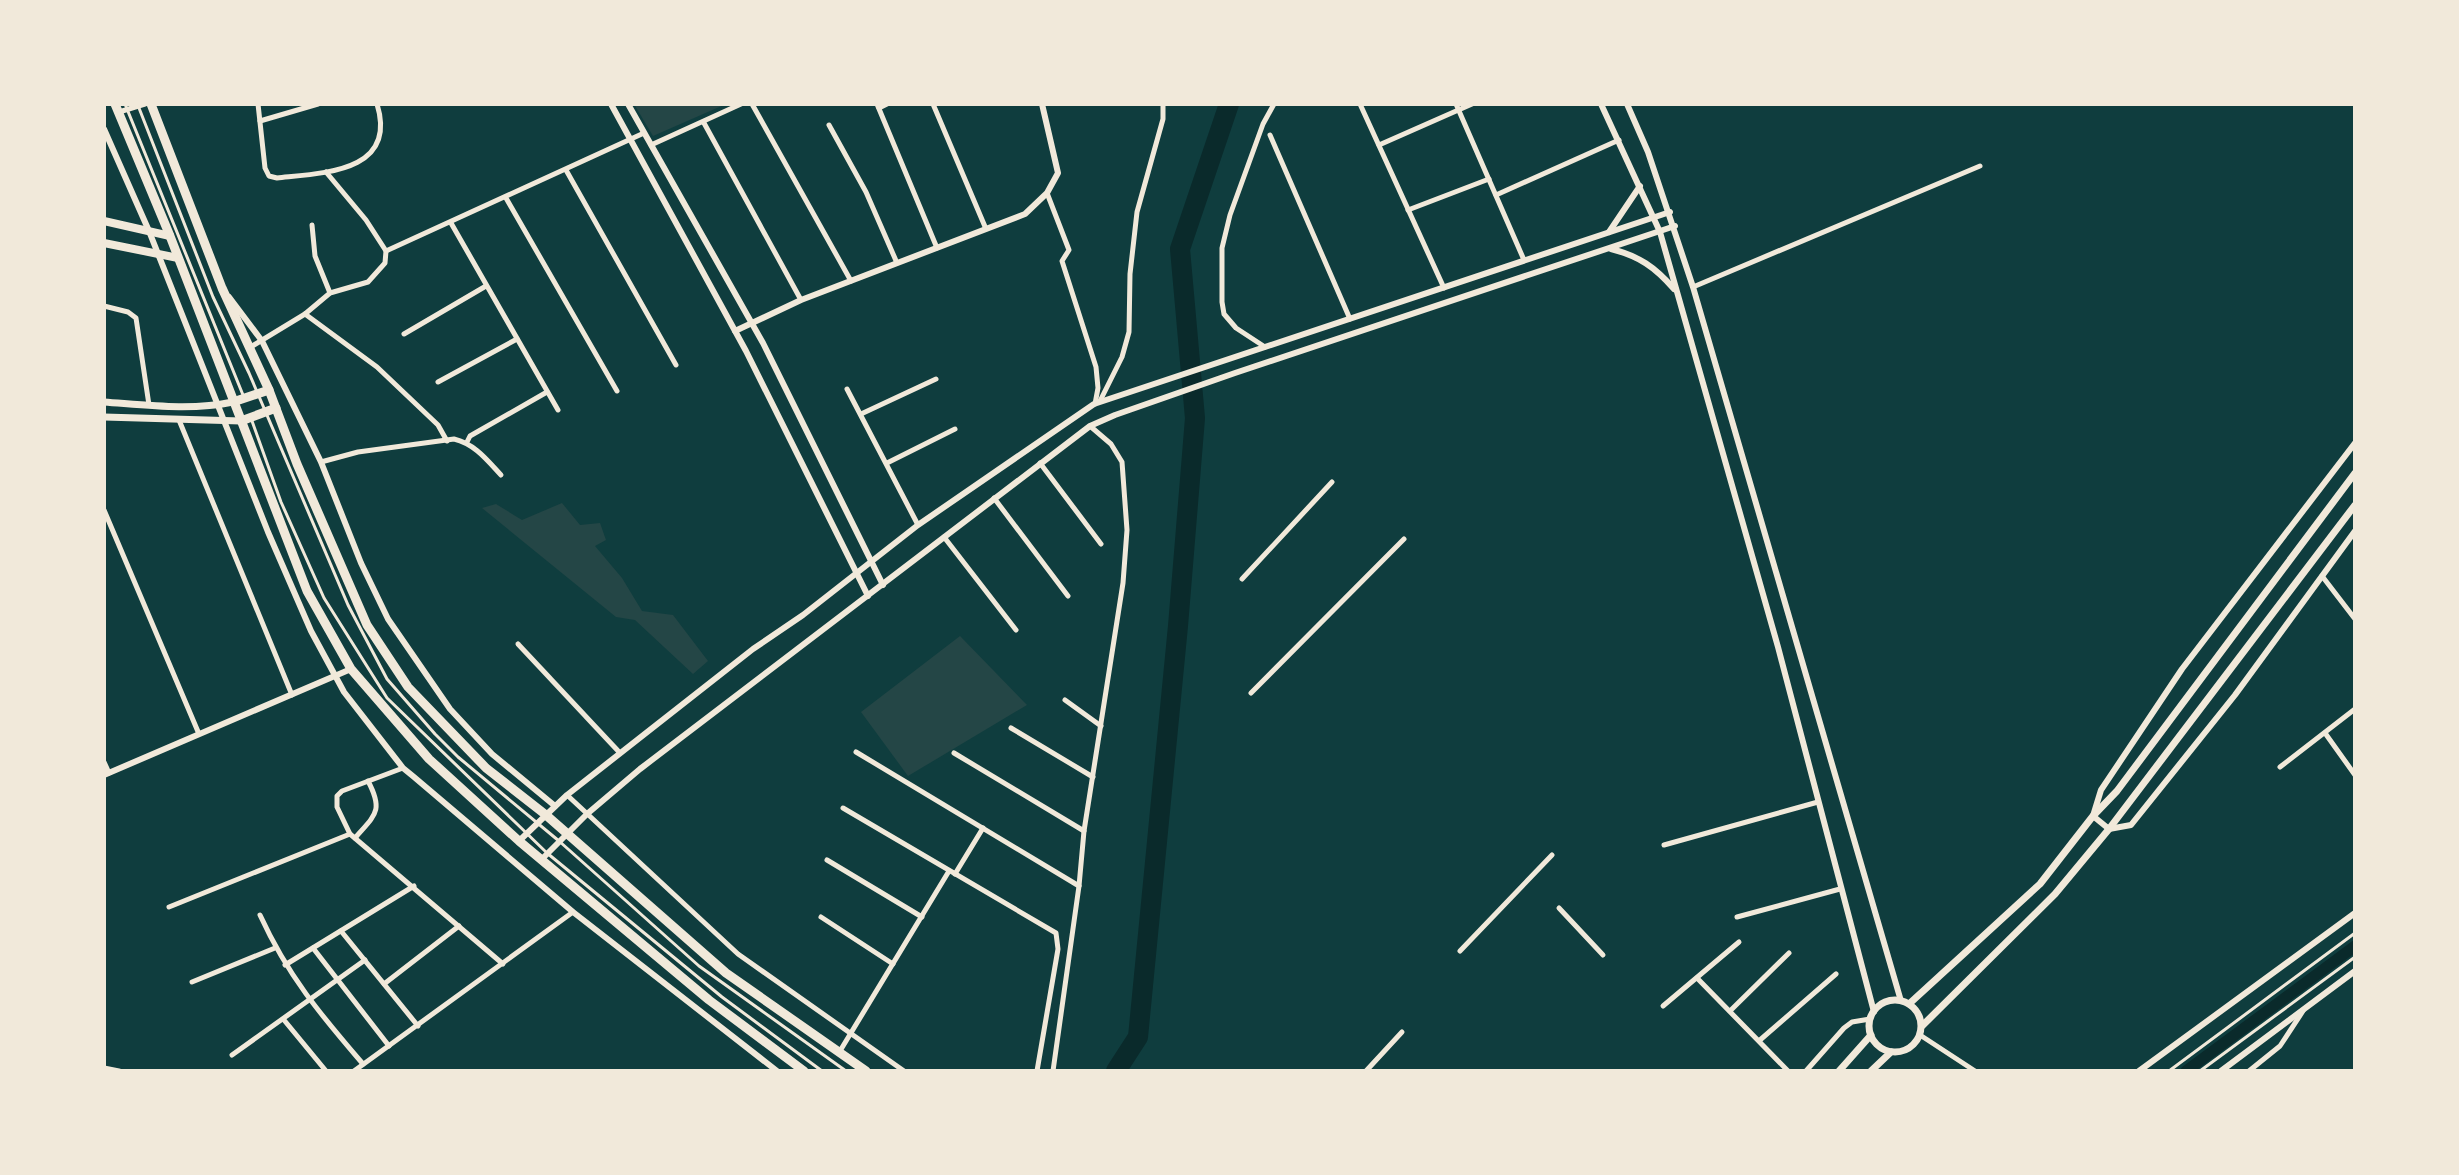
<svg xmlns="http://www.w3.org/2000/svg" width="2459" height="1175" viewBox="0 0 2459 1175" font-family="'DejaVu Sans',sans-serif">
<rect width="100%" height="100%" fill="#0f3d3e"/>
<g fill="#244646">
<polygon points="634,104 726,104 653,136"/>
<polygon points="562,503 580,525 600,523 606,540 595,546 622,578 642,611 673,615 708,661 693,674 635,620 616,617 482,508 496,504 522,520"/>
<polygon points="960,636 1027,705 908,776 861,712"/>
</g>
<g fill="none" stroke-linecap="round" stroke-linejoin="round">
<polyline stroke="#0a2a2b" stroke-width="11" points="2186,1071 2355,946"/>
<polyline stroke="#0a2a2b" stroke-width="20" points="1116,1071 1138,1037 1178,626 1195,418 1180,249 1229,104"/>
<g stroke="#f1e9da" stroke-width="3">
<polyline points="125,104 243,395"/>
<polyline points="139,108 213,297 249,373 348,605 387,679 435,734 458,757 559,841 699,966 846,1071"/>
<polyline points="252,421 281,502 324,598 387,698 547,853 722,997 822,1071"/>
<polyline points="2169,1071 2355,933"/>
<polyline points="2200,1071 2355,957"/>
</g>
<g stroke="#f1e9da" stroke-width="5">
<path d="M 258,104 L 265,168 L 269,176 L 277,178 C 324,173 398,172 377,104"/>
<polyline points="752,104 851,281"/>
<polyline points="877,104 937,248"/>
<polyline points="933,104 986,229"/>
<polyline points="1360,104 1444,288"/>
<polyline points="1456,104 1524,260"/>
<polyline points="879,108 887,104"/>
<polyline points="119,112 145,104"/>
<polyline points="260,121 318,104"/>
<polyline points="704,123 801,300"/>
<polyline points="829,125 866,192 897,263"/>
<polyline points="1270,135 1350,319"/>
<polyline points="651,145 741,104"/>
<polyline points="1379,145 1472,104"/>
<polyline points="566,170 676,365"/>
<polyline points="1047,193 1069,250 1062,261 1096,367 1098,388 1095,404"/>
<polyline points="1496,195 1619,140"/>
<polyline points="506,198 617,391"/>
<polyline points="1408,210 1489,179"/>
<polyline points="451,223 558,410"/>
<polyline points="312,225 315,256 330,293"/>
<polyline points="386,251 644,133"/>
<polyline points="1693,287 1980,166"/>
<polyline points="104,306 128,312 136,318 149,405"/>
<polyline points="305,314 377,367 438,425 447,441"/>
<polyline points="404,334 486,286"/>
<polyline points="1265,347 1236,328 1224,314 1222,302 1222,248 1230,215 1263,124 1274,104"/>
<polyline points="249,348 305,314 330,293 368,282 385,263 386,251 366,220 326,172"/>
<polyline points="438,382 517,339"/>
<polyline points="847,389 918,525"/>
<polyline points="1100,401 1122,357 1129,332 1130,274 1137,212 1163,119 1163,104"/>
<polyline points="861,414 936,379"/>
<polyline points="179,420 292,695"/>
<polyline points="467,442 470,436 547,392"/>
<path d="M 321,462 L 358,452 L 454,439 C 475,444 487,460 501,475"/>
<polyline points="887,463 955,429"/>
<polyline points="1040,463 1101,544"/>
<polyline points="994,498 1068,596"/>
<polyline points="104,510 199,734"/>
<polyline points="944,537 1016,630"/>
<polyline points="2322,576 2355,619"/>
<polyline points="1242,579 1332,482"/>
<polyline points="518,644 620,753"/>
<polyline points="1251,693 1404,539"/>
<polyline points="1065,700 1101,726"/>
<polyline points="1011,728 1093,777"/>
<polyline points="2325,733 2355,775"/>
<polyline points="856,752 1079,886"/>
<polyline points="954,753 1084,831"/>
<polyline points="104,762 109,773"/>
<polyline points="2280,767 2355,709"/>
<polyline points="403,768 342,791 337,796 337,807 350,834 503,964"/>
<polyline points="567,795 738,954 904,1071"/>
<polyline points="843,808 1056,933 1058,949 1037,1071"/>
<path d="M 355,838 C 375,815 384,811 368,781"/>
<polyline points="1664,845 1818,802"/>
<polyline points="827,860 922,917"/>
<polyline points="955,874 983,828"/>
<polyline points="169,907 350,834"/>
<polyline points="1559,908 1603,955"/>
<path d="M 260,915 C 288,976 320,1014 363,1064"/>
<polyline points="821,917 893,964"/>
<polyline points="1737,917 1840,889"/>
<polyline points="341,931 418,1026"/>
<polyline points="313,948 389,1046"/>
<polyline points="1460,951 1552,855"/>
<polyline points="285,965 414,886"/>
<polyline points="1697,978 1788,1071"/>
<polyline points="192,982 275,948"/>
<polyline points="384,984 459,926"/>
<polyline points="1663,1006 1739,942"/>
<polyline points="1730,1011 1789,953"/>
<polyline points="284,1020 326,1071"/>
<polyline points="1920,1035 1975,1071"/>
<polyline points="1760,1040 1836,974"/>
<polyline points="840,1051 949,871"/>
<polyline points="232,1055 365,960"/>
<polyline points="104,1068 119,1071"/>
<polyline points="354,1071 573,912"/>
<polyline points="1053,1071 1079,886 1084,831 1123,583 1127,530 1122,462 1111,444 1090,426"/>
<polyline points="1366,1071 1402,1032"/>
<polyline points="1806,1071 1844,1028 1852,1022 1870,1019"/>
<polyline points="2249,1071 2280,1046 2303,1011"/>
</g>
<g stroke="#f1e9da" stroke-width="6">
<polyline points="611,104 746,351 868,596"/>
<polyline points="628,104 763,343 883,585"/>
<polyline points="1601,104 1660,232 1778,647 1874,1012"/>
<polyline points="1627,104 1648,152 1693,287 1901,1001"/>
<polyline points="104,129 149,231 268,532 311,631 344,692 403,768 414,777 573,912 777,1071"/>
<polyline points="1609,232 1640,186"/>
<path d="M 1611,249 C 1639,256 1655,267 1674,289"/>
<polyline points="229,297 262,341 321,462 361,563 388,619 450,709 492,754 555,806"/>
<polyline points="735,331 801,300 1025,214 1047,193 1058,173 1042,104"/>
<polyline points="2355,443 2182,669 2101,790 2093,816 2109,829 2131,825 2235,695 2355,531"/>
<polyline points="104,775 351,669"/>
<polyline points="519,841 567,795 753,649 803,615 918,525 1094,404 1670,212"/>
<polyline points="541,860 587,814 640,769 1090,426 1115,415 1235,373 1675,226"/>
<polyline points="2139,1071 2355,913"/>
<polyline points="2221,1071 2355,971"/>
</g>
<g stroke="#f1e9da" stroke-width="7">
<path d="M 104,402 C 146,405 191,411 233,402"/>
<polyline points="104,417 241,421"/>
<circle cx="1895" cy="1026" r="26"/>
<polyline points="1909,1004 2040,884 2093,816 2117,791 2355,473"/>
<polyline points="1922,1026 2055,894 2109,829 2355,505"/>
<polyline points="1839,1071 1871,1035"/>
<polyline points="1871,1071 1891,1052"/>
</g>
<g stroke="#f1e9da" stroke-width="8">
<polyline points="104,221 170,236"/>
<polyline points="104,243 178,258"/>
</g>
<g stroke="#f1e9da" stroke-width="9">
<polyline points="115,104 170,236 307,591 351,669 429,759 519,841 709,1000 804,1071"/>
<polyline points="151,104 222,288 269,390 297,464 367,625 408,687 486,768 546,815 726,973 866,1071"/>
<polyline points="233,402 269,390"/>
<polyline points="241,421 276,408"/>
</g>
</g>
<rect width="2459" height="1175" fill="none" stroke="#f1e9da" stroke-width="212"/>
</svg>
